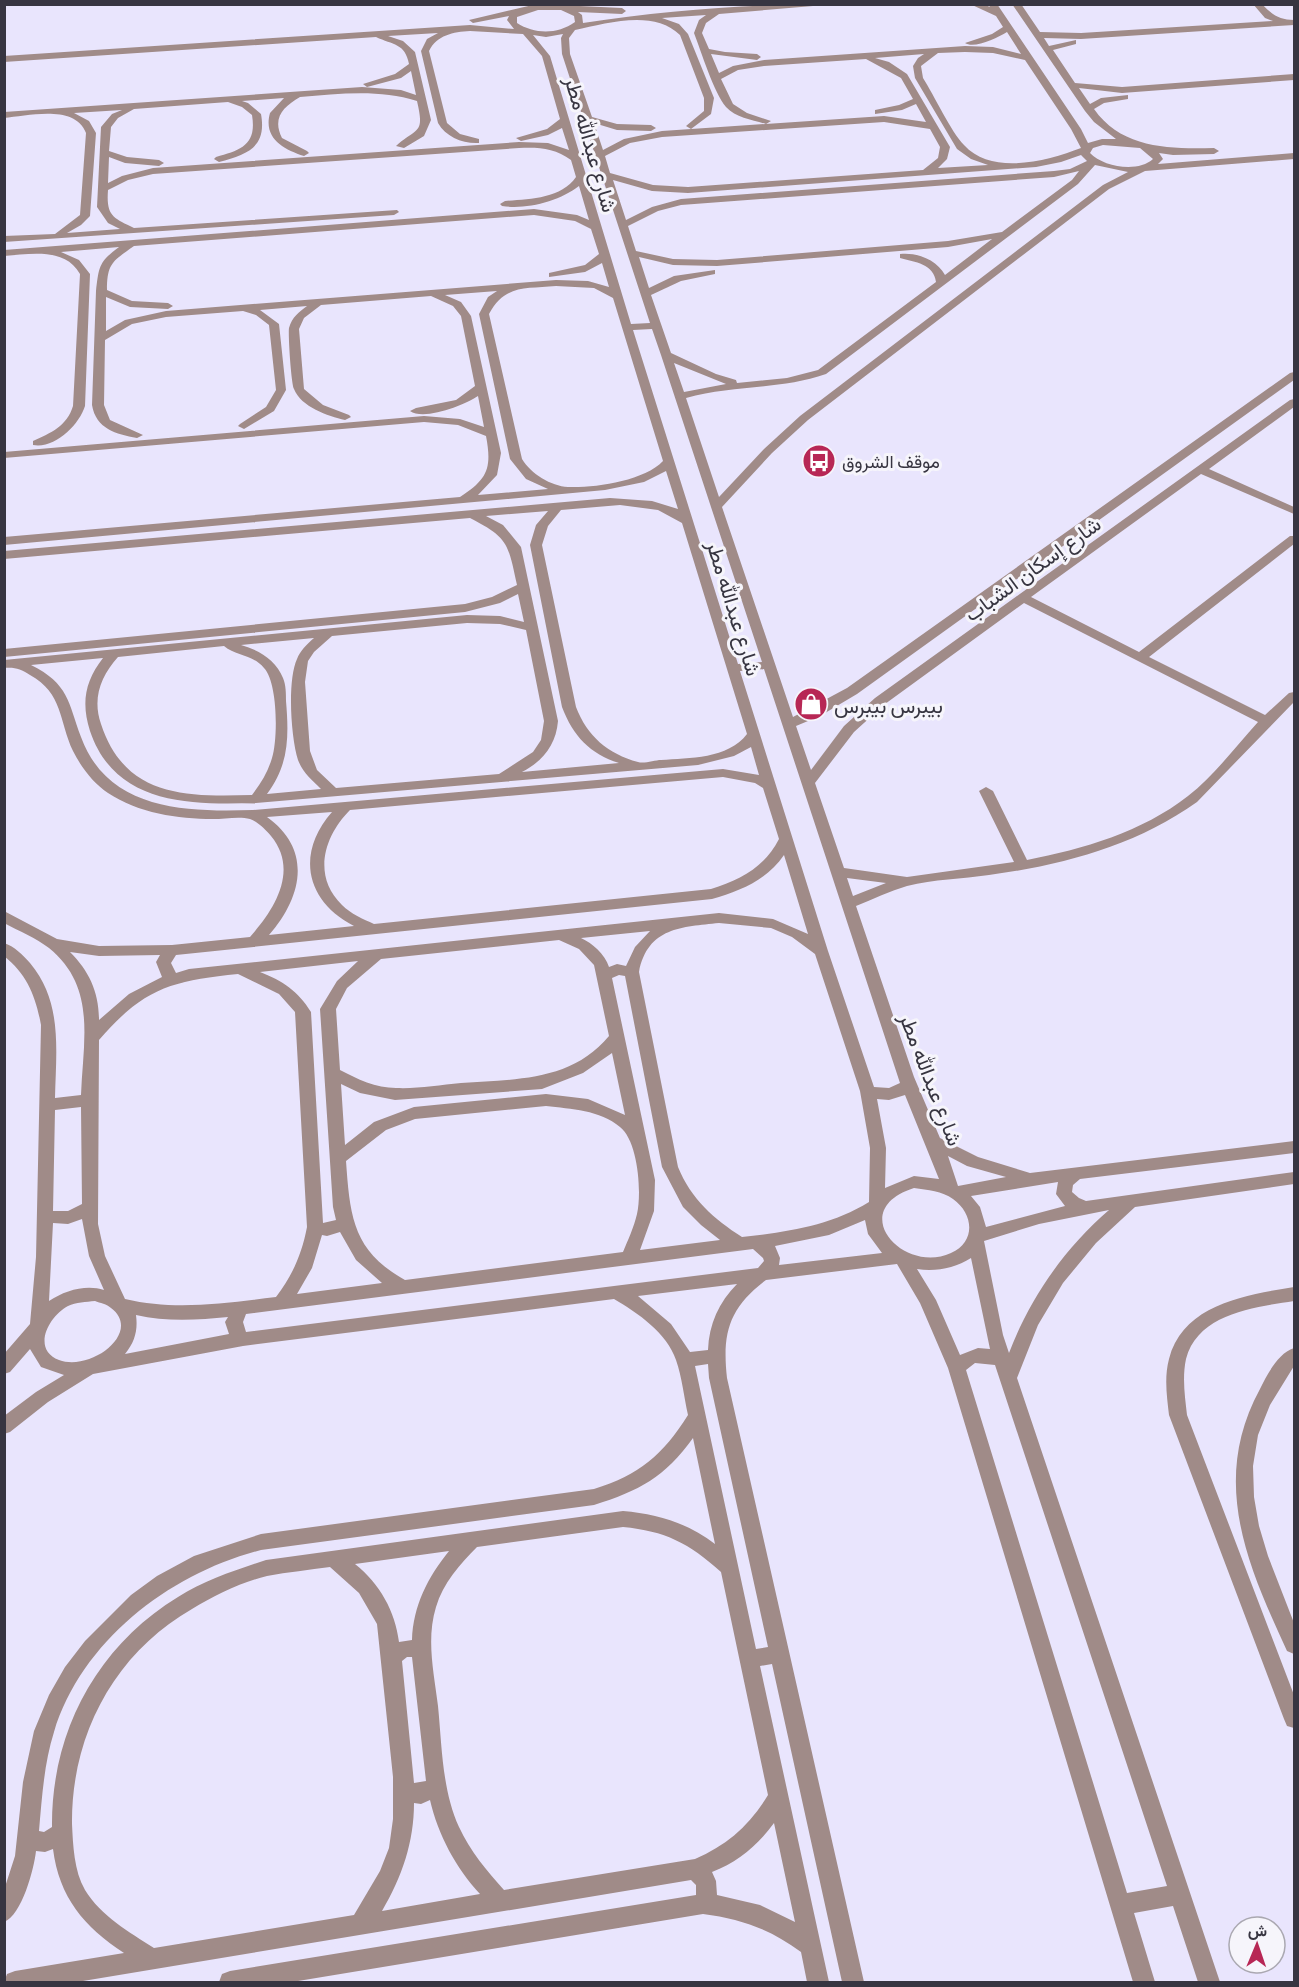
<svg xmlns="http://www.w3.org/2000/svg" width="1299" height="1987" viewBox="0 0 1299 1987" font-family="Barlow,Vazirmatn,sans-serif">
<rect width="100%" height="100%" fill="#e9e5fd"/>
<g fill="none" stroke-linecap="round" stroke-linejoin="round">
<g fill="#a08b88" fill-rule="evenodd">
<path d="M 537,4 L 622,8 L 626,11 L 622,14 L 578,12 L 582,15 L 583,23 C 667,10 752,4 837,4 L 719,14 L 706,23 L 702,33 L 709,49 L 725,52 L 757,54 L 761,57 L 757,60 L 711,54 L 719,73 L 733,66 L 764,60 L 965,46 L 993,47 L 1021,54 L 1007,32 C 997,38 974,49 965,43 L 992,34 L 1003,27 L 996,16 L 970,4 L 983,4 L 990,7 L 988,4 L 997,4 L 1081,129 L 1088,143 L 1102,139 L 1116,139 L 1094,122 L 1085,111 L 1012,4 L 1021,4 L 1040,32 L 1081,33 L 1273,21 L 1265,18 L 1253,4 L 1262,4 C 1272,15 1280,20 1294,20 L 1294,25 L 1081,39 L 1044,38 L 1049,46 L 1076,40 L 1076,44 L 1053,50 L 1075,83 L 1122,87 L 1294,74 L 1294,80 L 1122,93 L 1079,88 L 1090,104 L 1101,98 L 1128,95 L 1128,99 L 1104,103 L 1094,109 C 1122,149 1170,149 1214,148 L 1219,151 L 1214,154 L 1173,155 L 1159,153 L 1163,159 L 1158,164 L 1294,153 L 1294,159 L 1145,171 L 1109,189 L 808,420 L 772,453 L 722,507 L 793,717 L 847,688 L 1290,373 L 1294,372 L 1294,380 L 857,694 L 820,716 L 796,726 L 811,770 L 844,726 L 875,698 L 1290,400 L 1294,399 L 1294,407 L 1209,469 L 1294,507 L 1294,514 L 1201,474 L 1031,597 L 1139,652 L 1290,536 L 1294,536 L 1294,544 L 1149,657 L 1265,715 L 1289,693 L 1294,692 L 1294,702 L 1197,802 C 1135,846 1063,865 989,875 C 962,879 934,879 907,886 C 890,891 873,899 856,906 L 914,1077 L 940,1138 L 978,1157 L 1030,1173 L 1294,1141 L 1294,1153 L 1080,1179 L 1073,1185 L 1072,1192 L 1079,1198 L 1086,1201 L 1294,1172 L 1294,1184 L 1135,1207 L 1096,1243 L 1063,1283 L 1038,1325 L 1017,1378 L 1220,1982 L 1198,1982 L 1173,1906 L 1134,1913 L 1155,1982 L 1133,1982 L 948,1368 L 920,1303 L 897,1264 L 766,1280 C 729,1308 722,1333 727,1378 L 864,1982 L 842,1982 L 772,1664 L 760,1666 L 829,1982 L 807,1982 L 801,1952 C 770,1929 741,1919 703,1914 L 292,1982 L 219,1982 L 222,1974 L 230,1971 L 696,1895 L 696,1885 L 691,1880 L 77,1982 L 4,1982 L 7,1974 L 15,1971 L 124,1953 C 84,1927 59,1897 53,1849 L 45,1852 L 36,1851 C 34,1869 22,1915 4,1922 L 4,1890 L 15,1856 L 23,1782 L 34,1731 L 49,1695 L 65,1667 L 85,1641 L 131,1595 L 157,1576 L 194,1556 L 261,1534 L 594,1489 C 639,1475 663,1455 688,1415 C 684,1397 682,1377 676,1360 C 667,1333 638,1313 614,1299 L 243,1346 L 93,1374 L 48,1402 L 10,1432 L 4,1434 L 4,1416 L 36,1392 L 64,1375 L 41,1367 L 30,1349 L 10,1372 L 4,1374 L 4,1354 L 30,1324 L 36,1257 L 41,1025 C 36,997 27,974 4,956 L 4,943 C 14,946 23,955 30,963 C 63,1002 56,1051 55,1098 L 81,1095 C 83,1041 97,987 49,948 C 36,938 19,931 4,923 L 4,911 L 57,939 L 99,946 L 172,945 L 250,937 C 275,909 299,870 271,836 C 266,830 257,821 250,819 C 240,816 224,819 213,819 C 178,819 138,813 108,793 C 93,783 81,767 73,751 C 59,721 63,693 30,675 C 21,669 15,667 4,668 L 4,660 L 467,615 L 500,616 L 524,622 L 518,594 L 500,603 L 465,612 L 4,657 L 4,649 L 465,604 L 492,597 L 517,585 C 508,544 509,538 470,518 L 4,559 L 4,551 L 610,498 L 652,501 L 678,509 L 666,471 L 644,482 L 605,490 L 4,545 L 4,537 L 460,497 C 488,479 492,468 486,436 L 458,425 L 424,422 L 4,458 L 4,452 L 424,416 L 460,419 L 484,427 L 478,396 C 465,405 424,421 410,411 L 416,408 L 456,400 L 475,386 L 461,316 L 453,306 L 431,296 L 321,305 L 304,318 L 299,329 L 304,389 L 323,405 L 349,415 L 351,417 L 345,420 C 328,416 301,407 294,389 C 291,383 288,333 289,328 C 292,317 299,312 307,306 L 260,310 L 279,324 L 286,390 L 274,411 L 244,429 L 238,426 L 240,424 L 266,407 L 276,390 L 269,325 L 256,315 L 243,311 L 166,317 L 132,324 L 105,340 L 104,405 L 110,420 L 143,435 L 137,438 C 116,434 96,429 92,405 L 96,291 C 99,266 99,262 119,247 L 61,252 L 79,260 L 90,274 L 85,406 C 79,425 55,449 33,445 L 33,441 C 51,433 67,426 73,406 L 80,274 C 65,247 30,254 4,256 L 4,250 L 534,209 L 577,215 L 589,220 L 579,186 C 560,201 526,210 502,206 L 500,204 L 505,201 C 529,199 561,199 576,177 L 571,160 C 555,148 538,147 519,148 L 153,174 L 128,180 L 108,190 C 106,216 113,218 134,228 L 397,210 L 399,212 L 394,215 L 4,242 L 4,236 L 55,234 L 80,215 L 86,133 C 75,104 28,116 4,118 L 4,112 L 362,87 L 401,90 L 416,95 L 411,71 L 401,78 L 367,87 L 363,84 L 395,74 L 409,64 C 405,43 393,45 376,37 L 4,62 L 4,56 L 470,25 L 514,29 L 507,20 L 509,16 L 473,23 L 469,20 ZM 538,10 L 561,10 L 574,16 L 575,22 C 557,35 534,34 517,23 L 517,17 ZM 706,15 L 699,20 L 694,33 C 701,51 714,93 726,107 C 736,118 753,120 766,124 L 771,121 L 747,113 L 733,104 L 721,79 L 738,70 L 764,66 L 866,59 L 901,78 L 913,99 L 899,105 L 875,110 L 875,114 L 902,110 L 916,104 L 926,122 L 884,116 L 662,131 L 624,139 L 603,150 L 594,123 L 617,130 L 651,131 L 656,128 L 651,125 L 617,124 L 592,117 L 570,54 L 569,38 L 575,30 C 607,23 654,9 680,35 L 704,98 L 704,111 L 686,126 L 691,129 L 711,114 L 714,98 L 688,34 L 679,24 L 662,18 ZM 470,31 L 523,34 L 542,56 L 560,119 L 547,129 L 516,138 L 521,141 L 548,135 L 562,128 L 569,150 L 548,143 L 519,142 L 153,168 L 122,176 L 108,183 L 109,157 L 125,163 L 159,166 L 164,163 L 159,160 L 127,157 L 109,151 L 111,127 L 118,118 L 134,109 L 228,102 L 242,107 L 252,115 C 257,145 241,150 216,157 L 214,159 L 219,162 C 247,154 267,148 261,114 L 248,103 L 242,101 L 284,98 L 270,113 C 263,138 283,149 304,156 L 309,153 L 307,151 L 282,138 C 272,118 283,107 300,97 C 339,94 379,89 417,101 C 425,135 417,127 396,146 L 404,148 L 424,136 L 431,120 L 415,52 L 403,41 L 388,36 L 438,33 L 427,39 L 421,51 L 438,123 C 446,137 463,144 479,143 L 479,139 L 460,134 L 447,123 L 429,51 C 437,35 453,32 470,31 ZM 563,34 L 561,38 L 562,54 L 650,323 L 631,324 L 550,56 L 533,35 L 546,37 ZM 965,52 L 993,53 L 1025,60 L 1071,129 L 1081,148 C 1047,161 992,176 964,145 C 951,132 934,95 923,78 L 921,66 L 938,53 ZM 924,54 L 918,58 L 913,66 L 915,78 L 957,149 L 971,159 L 988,165 L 938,168 L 947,159 L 950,147 L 907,74 L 889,62 L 875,58 ZM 122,110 L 112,114 L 101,127 L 97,207 L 108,223 L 120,229 L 67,233 L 81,225 L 90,216 L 96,133 L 89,121 L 74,113 ZM 884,122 L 930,129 L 940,147 L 938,158 L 923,170 L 688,187 L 653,185 L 610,173 L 605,156 L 630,143 L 662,137 ZM 1103,145 L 1140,148 L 1153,159 C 1138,173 1103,167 1090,153 L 1093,148 ZM 1081,155 L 1087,161 L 1070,169 L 1054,171 L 681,199 L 652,207 L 626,220 L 613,180 L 652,191 L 688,193 L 1036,167 L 1061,162 ZM 1095,165 L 1128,172 L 1103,185 L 800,416 L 764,449 L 719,497 L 686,398 C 732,385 780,390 826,374 L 1078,184 ZM 1079,171 L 1072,180 L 1002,232 L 948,241 L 717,260 L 673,259 L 636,251 L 628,226 L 658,211 L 681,205 L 1054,177 ZM 534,215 L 575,221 L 591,229 L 599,254 L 585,265 L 549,273 L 549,277 L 585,272 L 602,263 L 609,287 L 588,281 L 556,280 L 166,311 L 125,320 L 106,331 L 106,297 L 130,307 L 168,309 L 173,306 L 168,303 L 132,301 L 107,290 C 107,263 113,261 134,246 ZM 992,239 L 945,275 C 937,260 917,252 900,254 L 900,258 C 915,262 934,264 936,282 L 818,370 L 787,378 L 737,383 L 736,380 L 716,374 L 671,353 L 651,295 L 681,281 L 715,274 L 715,270 L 674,276 L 649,288 L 639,257 L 673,265 L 717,266 L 948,247 ZM 556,286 L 594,288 L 613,298 L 663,461 C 644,481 595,488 568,487 C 551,486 531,474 522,459 L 489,314 C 505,284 526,289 556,286 ZM 497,291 L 488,297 L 479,314 L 510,459 L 526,479 L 548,489 L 478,495 L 497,475 L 501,453 L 471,316 L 461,302 L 445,295 ZM 652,329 L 661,355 L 762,662 L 738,664 L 633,330 ZM 674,363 L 726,384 L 684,392 ZM 620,505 L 658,510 L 682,523 L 747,734 C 728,759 689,758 661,760 C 655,760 644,764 638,762 C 608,754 587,736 576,707 L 542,545 L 548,526 L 561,510 ZM 548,511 L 536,525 L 530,545 L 562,707 C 573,736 590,754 619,763 L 522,772 C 543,761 556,745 558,721 L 521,547 L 503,525 L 486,516 ZM 1024,603 L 1258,722 C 1235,747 1215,775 1188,796 C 1142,832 1083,849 1027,860 L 993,791 L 986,787 L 979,791 L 1014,862 L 907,877 L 844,868 L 815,783 L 854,732 L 885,704 ZM 467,623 L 500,624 L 526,630 L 544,721 L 541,740 L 533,752 L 499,774 L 336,788 L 317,770 L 310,751 L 305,682 L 308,661 L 314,652 L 332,636 ZM 314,638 C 307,644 300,651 297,659 C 287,681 291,738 298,760 C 303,773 312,780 321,789 L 267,794 C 289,765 289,736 286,701 C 286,694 286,685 283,678 C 276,660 259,650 241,645 ZM 224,646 C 236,656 252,654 264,668 C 278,683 278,739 272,758 C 268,772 261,783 252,795 C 185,797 125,797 101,724 C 92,698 101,676 118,657 ZM 103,658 C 85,681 81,703 90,731 C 115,805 190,805 256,803 L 698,765 L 734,756 L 751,747 L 759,775 L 723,769 L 253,810 C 187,812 108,811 81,737 C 68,702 69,684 31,665 ZM 764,669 L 900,1083 L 889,1088 L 874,1087 L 828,951 L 740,671 ZM 723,777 L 755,783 L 763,788 L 779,839 C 765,867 740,880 711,889 L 374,924 C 363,919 351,914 342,905 C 312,876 324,836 350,810 ZM 332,812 C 296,853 305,901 354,926 L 269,935 C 302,897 313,850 267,817 ZM 784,855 L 808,934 L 773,919 L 719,913 L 189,969 L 176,973 L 171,963 L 176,955 L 712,899 C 740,891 767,880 784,855 ZM 847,878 L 886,883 L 853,896 ZM 719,923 L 771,928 L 792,937 L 815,954 L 860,1091 L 870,1148 L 869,1202 C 830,1226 787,1232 742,1237 C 714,1219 691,1199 678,1167 L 639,972 C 648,927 682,927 719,923 ZM 650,931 L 635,947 L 626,966 L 617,964 L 609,967 C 605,954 592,943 581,938 ZM 559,940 L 579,949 L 594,965 L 609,1036 C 571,1082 514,1079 461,1083 C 439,1085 417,1089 396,1088 C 376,1088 357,1079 340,1070 L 336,1009 L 347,988 L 381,959 ZM 70,952 L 99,956 L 160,955 L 156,962 L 162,977 L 129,994 L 99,1020 C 99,992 89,971 70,952 ZM 358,961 L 337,981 L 320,1009 L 333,1207 L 336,1220 L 323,1223 L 311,1012 C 298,991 283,981 260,972 ZM 238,974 L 279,994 L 295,1012 L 307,1227 C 302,1253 293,1275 276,1297 C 225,1303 176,1311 125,1299 L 105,1256 L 98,1224 L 99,1040 C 144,988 171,981 238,974 ZM 619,975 L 625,976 L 662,1167 L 683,1207 L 701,1225 L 720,1240 L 640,1250 L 654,1211 L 655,1180 L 612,978 ZM 612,1053 L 625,1115 L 588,1099 L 546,1094 L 414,1107 L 374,1122 L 345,1145 L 341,1084 L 360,1093 L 395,1100 L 542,1089 L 583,1073 ZM 905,1095 L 939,1179 L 914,1176 L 885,1188 L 886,1148 L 877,1099 L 889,1100 ZM 546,1106 C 571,1109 600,1110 620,1127 C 638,1141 642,1192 637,1214 C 634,1227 628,1240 623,1252 L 405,1280 C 353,1251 350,1217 346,1161 L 386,1130 L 415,1119 ZM 81,1107 L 82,1204 L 68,1211 L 53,1211 L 55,1110 ZM 948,1156 L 967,1166 L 1006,1177 L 958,1186 ZM 1058,1182 L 1056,1194 L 1065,1206 L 986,1227 L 980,1207 L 971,1196 ZM 914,1188 C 928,1190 942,1191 953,1199 C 974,1214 976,1242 951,1253 C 903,1275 845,1210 914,1188 ZM 1109,1210 C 1064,1249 1030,1298 1009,1353 L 1003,1335 L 984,1241 L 1039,1224 ZM 82,1219 L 89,1256 L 104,1290 C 87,1284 65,1290 49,1301 L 53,1223 L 68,1224 ZM 865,1220 L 868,1234 L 882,1253 L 779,1265 L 780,1258 L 775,1246 L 829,1235 ZM 340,1232 L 356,1260 L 382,1283 L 297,1294 L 312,1268 L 322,1235 L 327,1236 ZM 753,1249 L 763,1258 L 764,1261 L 758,1268 L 246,1332 L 243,1322 L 246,1314 ZM 971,1258 L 990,1349 L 978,1348 L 960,1355 L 936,1300 L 917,1269 C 936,1272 955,1268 971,1258 ZM 737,1284 C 719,1302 709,1324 708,1350 L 690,1352 L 671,1324 L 638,1296 ZM 95,1301 C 100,1303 107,1304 111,1308 C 143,1332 91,1372 59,1360 C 31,1349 49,1316 68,1306 C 76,1302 86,1302 95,1301 ZM 136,1315 C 166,1322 198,1320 228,1317 L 225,1322 L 229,1334 L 125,1354 C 135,1342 138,1330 136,1315 ZM 975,1363 L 995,1365 L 1167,1886 L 1127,1893 L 966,1370 ZM 708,1364 L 709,1378 L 768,1647 L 756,1649 L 695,1366 ZM 693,1438 L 715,1544 C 688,1523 657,1514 623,1511 L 266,1560 C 236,1570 205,1580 178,1597 C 96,1647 51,1733 52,1827 L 44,1832 L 39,1831 C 42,1797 44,1764 54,1732 C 82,1640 171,1573 261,1550 L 594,1505 C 639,1491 665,1477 693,1438 ZM 623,1527 C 665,1531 689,1543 721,1572 L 768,1795 C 750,1825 727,1845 695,1859 L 504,1890 C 487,1871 470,1851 459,1827 C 442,1790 442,1746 438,1706 C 434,1673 426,1640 436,1607 C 443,1583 460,1564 477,1547 ZM 449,1551 C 428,1577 413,1606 412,1640 L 399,1642 C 395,1611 380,1584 355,1564 ZM 330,1567 L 359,1593 L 377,1624 L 393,1777 L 393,1819 L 389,1848 L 380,1871 L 354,1915 L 154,1948 C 129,1932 101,1916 85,1890 C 74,1871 73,1845 72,1824 C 71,1735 115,1653 192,1609 C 215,1595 242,1582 267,1576 C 288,1572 309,1570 330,1567 ZM 407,1657 L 412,1657 L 426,1781 L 414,1783 L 402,1661 ZM 430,1800 C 438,1835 456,1868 480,1894 L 382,1911 C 402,1877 414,1842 414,1803 L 421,1804 ZM 774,1823 L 795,1922 L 760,1905 L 717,1895 L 716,1881 L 712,1872 C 738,1862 758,1845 774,1823 Z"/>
<path d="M 1294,1287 L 1294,1301 C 1256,1307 1198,1313 1186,1359 C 1182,1378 1185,1397 1187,1415 L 1294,1695 L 1294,1728 L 1287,1726 L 1284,1719 L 1169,1415 C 1167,1397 1164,1378 1169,1359 C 1183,1304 1246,1295 1294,1287 Z"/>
<path d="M 1294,1348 L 1294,1366 L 1270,1405 L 1258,1435 L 1253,1466 L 1254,1497 L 1259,1526 L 1268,1556 L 1294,1623 L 1294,1654 L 1287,1651 C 1247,1564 1210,1481 1260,1389 C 1267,1375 1278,1353 1294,1348 Z"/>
</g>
</g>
<defs>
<symbol id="bus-disc" viewBox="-11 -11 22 22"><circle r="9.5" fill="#b72755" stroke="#f6f5fb"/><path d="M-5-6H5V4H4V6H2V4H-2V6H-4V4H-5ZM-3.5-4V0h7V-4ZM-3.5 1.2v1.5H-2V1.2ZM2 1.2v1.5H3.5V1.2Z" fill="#fff"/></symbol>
<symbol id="shop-disc" viewBox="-11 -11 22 22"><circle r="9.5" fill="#b72755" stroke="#f6f5fb"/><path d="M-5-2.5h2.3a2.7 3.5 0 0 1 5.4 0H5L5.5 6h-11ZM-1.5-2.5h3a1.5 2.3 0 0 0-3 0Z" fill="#fff"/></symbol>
</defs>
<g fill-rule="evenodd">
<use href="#bus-disc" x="800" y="442" width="38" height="38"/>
<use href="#shop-disc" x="792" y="685" width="38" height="38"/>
</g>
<g text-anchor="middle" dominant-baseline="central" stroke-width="6" stroke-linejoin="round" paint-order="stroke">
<g font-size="18" fill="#373541" stroke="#f6f5fb" text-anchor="start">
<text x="842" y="461">موقف الشروق</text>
</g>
<g font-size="21" fill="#373541" stroke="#f6f5fb">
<text transform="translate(592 144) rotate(74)">شارع عبدالله مطر</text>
<text transform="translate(1032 568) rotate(-36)">شارع إسكان الشباب</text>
<text transform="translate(735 608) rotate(73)">شارع عبدالله مطر</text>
<text transform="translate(932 1079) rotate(69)">شارع عبدالله مطر</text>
</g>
<g font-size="21" fill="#373541" stroke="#f6f5fb" text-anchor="start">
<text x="834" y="704">بيبرس بيبرس</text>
</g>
</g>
<rect width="1299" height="1987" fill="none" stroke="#373541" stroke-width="12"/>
<g transform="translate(1257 1945) rotate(2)"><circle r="28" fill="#f6f5fb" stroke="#aaa8b1" stroke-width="1.5"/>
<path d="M0-4.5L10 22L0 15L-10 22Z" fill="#b72755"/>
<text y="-9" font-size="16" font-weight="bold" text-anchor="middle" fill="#373541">ش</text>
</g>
</svg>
